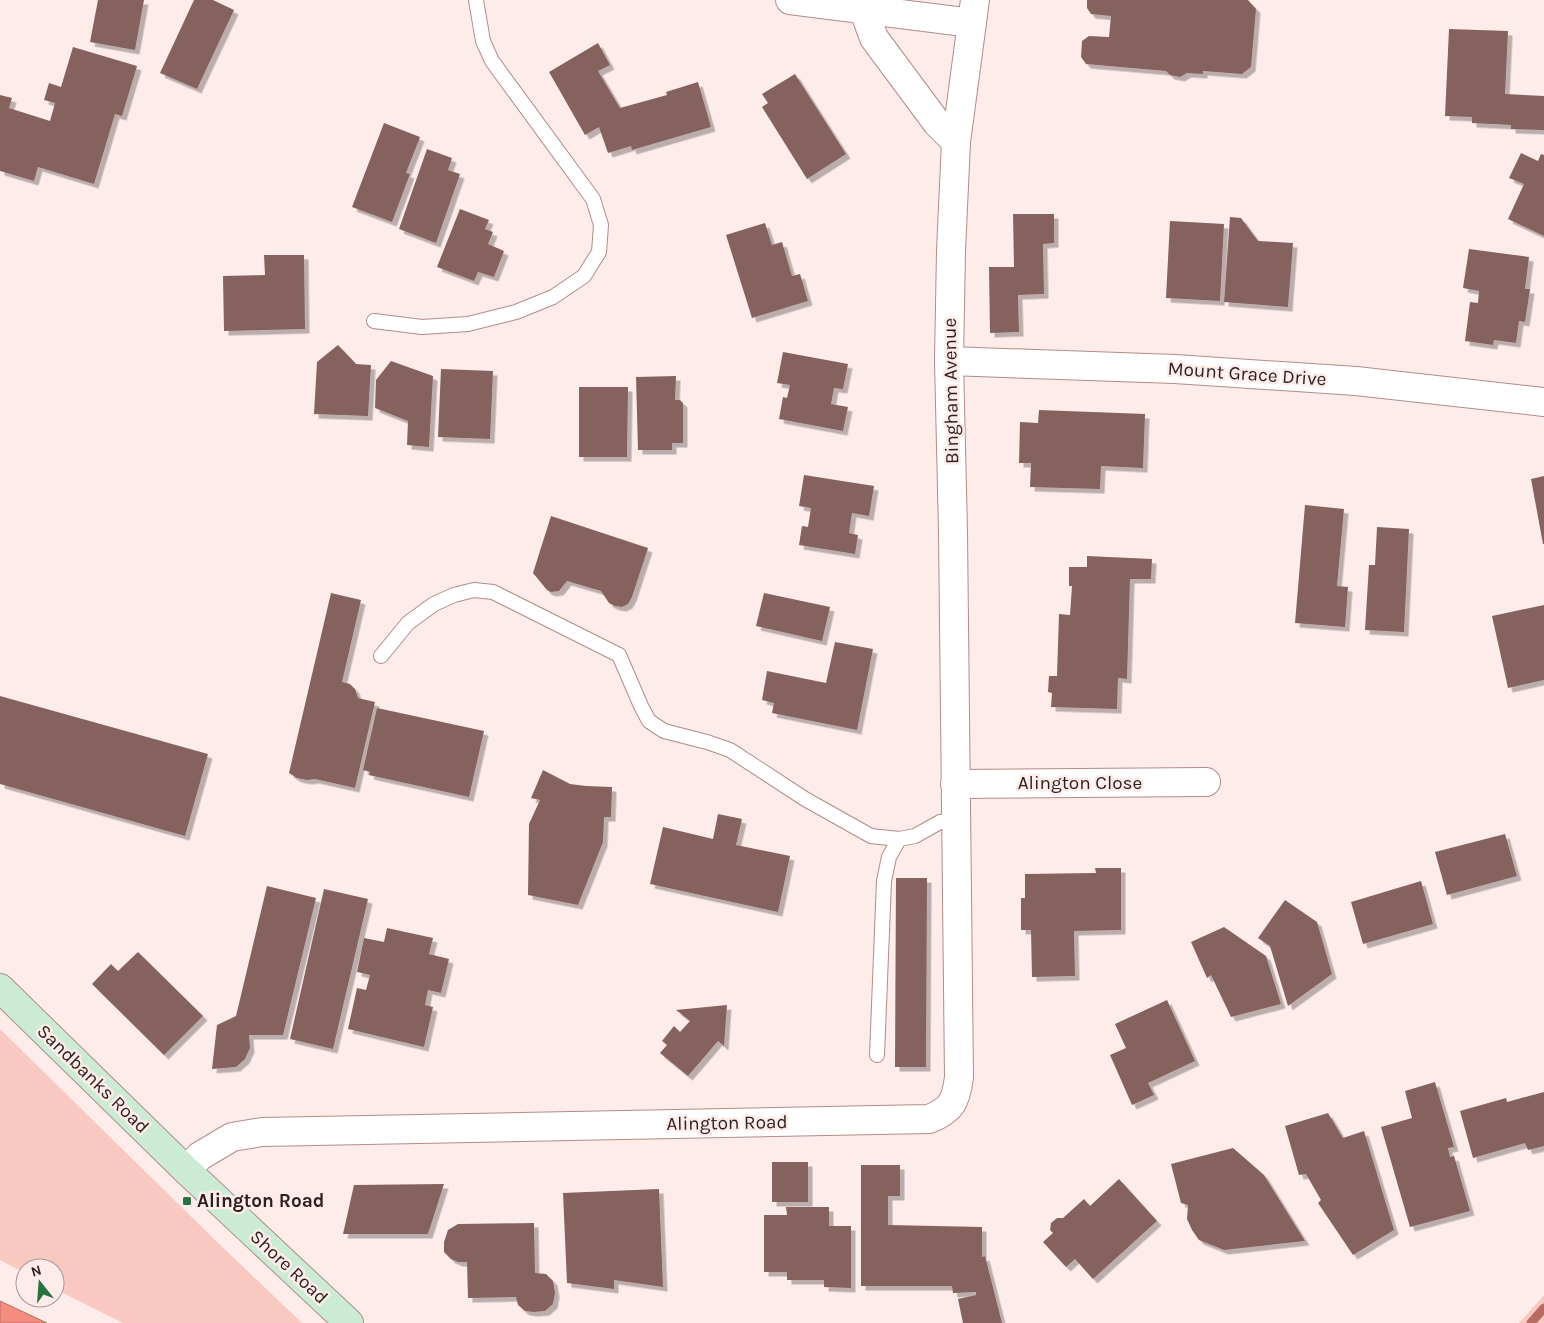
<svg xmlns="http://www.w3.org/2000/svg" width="1544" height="1323" viewBox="0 0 1544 1323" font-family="Karla,sans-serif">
<defs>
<filter id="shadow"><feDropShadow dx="4.5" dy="4.5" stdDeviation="0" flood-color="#0004"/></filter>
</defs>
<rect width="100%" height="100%" fill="#fdecea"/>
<g fill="#f9c9c1">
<polygon points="0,1029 217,1242 302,1323 123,1323 55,1289 55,1268 25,1268 25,1273 0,1260"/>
<polygon points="1544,1295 1544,1323 1519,1323"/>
</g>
<polygon fill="#f48d7f" stroke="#b86c61" points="0,1301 47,1323 0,1323"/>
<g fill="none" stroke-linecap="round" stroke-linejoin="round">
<polyline stroke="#b86c61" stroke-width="9" points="1531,1323 1544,1308"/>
</g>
<g fill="#85625d" filter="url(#shadow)">
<polygon points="98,0 144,0 135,50 90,42"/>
<polygon points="194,0 213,0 234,10 197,89 160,73"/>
<polygon points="1087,0 1248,0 1256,9 1251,67 1242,74 1203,71 1203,74 1187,73 1180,77 1170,75 1166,71 1086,64 1081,57 1082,41 1089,36 1109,37 1111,16 1091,14 1087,8"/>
<polygon points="1449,29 1508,31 1505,94 1544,96 1544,130 1511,129 1511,125 1472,123 1472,117 1445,116"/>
<polygon points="598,43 610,65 598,71 620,108 667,95 666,92 698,82 711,127 632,150 631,146 608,153 599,127 585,135 549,72"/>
<polygon points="73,47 137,66 122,116 115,114 94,184 38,167 34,181 0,171 0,95 12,98 9,108 50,121 55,103 44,100 49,83 61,87"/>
<polygon points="795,74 846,154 807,179 762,107 768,103 762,94"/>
<polygon points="384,123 420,137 406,173 410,174 392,222 352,207"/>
<polygon points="427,149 452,158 448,170 460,174 436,243 399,229"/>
<polygon points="1521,153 1538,161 1541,154 1544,155 1544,236 1508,219 1524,184 1509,178"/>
<polygon points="460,209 489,220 485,229 493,232 488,244 504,251 494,277 478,272 474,281 437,267"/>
<polygon points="1013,214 1054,214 1054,243 1043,244 1044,294 1018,295 1019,332 990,333 989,267 1014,267"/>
<polygon points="1230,217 1241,218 1258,241 1293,243 1288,307 1224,302"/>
<polygon points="1170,221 1224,224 1220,301 1166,298"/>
<polygon points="765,223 772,245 782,242 792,276 800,274 808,301 752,318 726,235"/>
<polygon points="1469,249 1529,257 1525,289 1530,289 1525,322 1519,321 1516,343 1494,340 1493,345 1465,341 1470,302 1478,303 1479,291 1463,288"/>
<polygon points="264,255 304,255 305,329 224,331 223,276 265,275"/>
<polygon points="338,345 356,364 371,365 368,416 314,414 317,362"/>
<polygon points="783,352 848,364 843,389 834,388 831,404 848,407 843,431 779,419 783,397 787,398 790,385 777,383"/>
<polygon points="391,361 433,376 429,447 407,445 408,421 375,408 376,380"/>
<polygon points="441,369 493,371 490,439 438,437"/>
<polygon points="676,376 675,400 680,400 683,403 683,443 672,443 672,450 638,450 636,377"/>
<polygon points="579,387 628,387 627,457 579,457"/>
<polygon points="1039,410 1145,414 1143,468 1101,466 1100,489 1030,487 1031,463 1019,463 1020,422 1038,423"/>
<polygon points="804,475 874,486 869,516 852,513 849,533 858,535 855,554 799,545 802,526 808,527 811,508 799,506"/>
<polygon points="1544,476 1544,544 1543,544 1531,479"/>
<polygon points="1305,505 1344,509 1337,586 1348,587 1345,627 1295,623"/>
<polygon points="551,516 648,548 632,597 628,604 622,607 615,606 609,603 601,591 567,581 559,591 551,592 547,590 533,573"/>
<polygon points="1377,527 1409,529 1404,632 1365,630 1369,565 1375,565"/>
<polygon points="1087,556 1152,559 1151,579 1130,579 1127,679 1118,678 1117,709 1051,707 1052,693 1048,692 1049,676 1057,676 1059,614 1070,615 1072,586 1069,586 1069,567 1087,567"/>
<polygon points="331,593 361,600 342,682 350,684 355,689 358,698 375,702 355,788 315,779 307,780 297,778 289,773"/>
<polygon points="764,593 830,607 822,641 756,626"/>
<polygon points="1544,605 1544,680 1508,688 1492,616"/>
<polygon points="835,642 873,649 857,730 772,713 774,703 762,700 767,671 826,683"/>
<polygon points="0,696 208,754 185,836 0,784"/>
<polygon points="377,708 484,731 469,797 369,775 370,772 363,770"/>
<polygon points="543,770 570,784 586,786 612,787 611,817 604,817 603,842 578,905 528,895 529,824 540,800 531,798"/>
<polygon points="718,814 742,819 736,845 790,856 778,912 650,884 663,827 713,839"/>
<polygon points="1505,834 1517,876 1447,895 1435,852"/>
<polygon points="1095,868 1121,868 1121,930 1074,931 1075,976 1032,977 1031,930 1021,930 1021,898 1025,898 1025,874 1096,873"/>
<polygon points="896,878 927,878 926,1067 895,1067"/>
<polygon points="1421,881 1433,924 1363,944 1351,902"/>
<polygon points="267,886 316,898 283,1035 249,1035 250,1048 245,1059 236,1067 212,1069 217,1025 236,1016"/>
<polygon points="324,889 368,899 333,1049 290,1039"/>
<polygon points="1285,900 1317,922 1332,974 1288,1006 1270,946 1258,938"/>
<polygon points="1224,927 1266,956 1281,1004 1231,1017 1211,975 1207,978 1191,942"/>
<polygon points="387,928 433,938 429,954 449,959 441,993 428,990 425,1005 433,1007 424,1047 348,1029 357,988 366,990 370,975 357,972 364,938 384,942"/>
<polygon points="138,952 203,1016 164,1055 92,984 111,964 118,971"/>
<polygon points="1167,1000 1195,1061 1148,1083 1154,1095 1132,1105 1110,1055 1126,1048 1115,1024"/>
<polygon points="727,1005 724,1046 718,1041 688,1076 660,1053 667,1045 662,1041 674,1026 680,1032 690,1021 676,1010"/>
<polygon points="1435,1082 1454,1147 1448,1148 1450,1157 1454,1156 1470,1211 1410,1227 1381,1127 1412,1118 1405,1091"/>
<polygon points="1544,1092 1544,1146 1528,1150 1525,1143 1473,1158 1460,1111 1506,1098 1507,1102"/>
<polygon points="1328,1113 1343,1138 1364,1131 1394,1230 1353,1255 1318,1203 1321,1200 1306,1174 1299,1175 1285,1126"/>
<polygon points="1233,1148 1264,1175 1305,1241 1224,1250 1199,1240 1192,1230 1187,1219 1188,1205 1181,1203 1171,1164"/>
<rect x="772" y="1162" width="36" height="40"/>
<polygon points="861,1165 900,1165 900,1196 888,1196 888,1225 982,1227 982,1257 985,1256 1002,1323 963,1323 958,1299 976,1295 976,1292 953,1293 952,1286 861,1286"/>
<polygon points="1119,1179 1157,1221 1093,1279 1075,1259 1066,1267 1043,1242 1053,1233 1050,1230 1051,1223 1057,1218 1063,1218 1084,1199 1090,1206"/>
<polygon points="444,1184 428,1234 343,1234 354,1185"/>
<polygon points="659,1189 663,1287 614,1280 614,1289 567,1283 563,1193"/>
<polygon points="786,1207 829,1207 829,1226 851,1226 851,1288 824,1287 824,1280 787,1280 787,1272 764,1272 764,1215 787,1215"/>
<polygon points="534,1223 535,1273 546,1274 553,1281 555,1293 553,1304 545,1311 534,1312 525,1311 518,1305 516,1297 468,1298 467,1262 458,1262 451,1259 444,1252 444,1242 448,1230 458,1224"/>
</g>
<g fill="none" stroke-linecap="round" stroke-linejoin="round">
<defs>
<g id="service">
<polyline points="374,321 422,327 468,324 516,312 553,297 584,276 599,252 601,225 593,199 492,61 483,41 476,0"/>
<polyline points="381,656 408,623 434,604 454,595 474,590 493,592 619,655 641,706 649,721 664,731 707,742 730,750 805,799 871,836 899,839 915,836 940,822 956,820"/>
<polyline points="877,1055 884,881 889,857 899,839"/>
</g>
<g id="minor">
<polyline points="790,0 972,23"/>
<polyline points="863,8 874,38 937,123 956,142"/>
<polyline points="949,361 1175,369 1356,381 1544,402"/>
<polyline points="955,784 1206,782"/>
<path d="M 186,1170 L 200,1156 L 232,1137 L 262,1132 L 929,1119 C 952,1110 956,1101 959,1077 L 953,532 L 949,361 L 951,251 L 956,142 L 975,0"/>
</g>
<polyline id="secondary" points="0,988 186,1170 349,1323"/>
</defs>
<use href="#service" stroke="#b28c87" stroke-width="16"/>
<use href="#minor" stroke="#b28c87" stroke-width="30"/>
<use href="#secondary" stroke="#b28c87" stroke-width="30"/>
<use href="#service" stroke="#fff" stroke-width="14"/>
<use href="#minor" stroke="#fff" stroke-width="28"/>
<use href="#secondary" stroke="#ccebd5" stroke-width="28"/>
</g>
<rect fill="#297240" stroke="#fdecea" stroke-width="2" x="182" y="1196" width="10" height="10" rx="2.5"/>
<g text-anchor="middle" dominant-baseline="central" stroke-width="5" stroke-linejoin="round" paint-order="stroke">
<g font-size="19" fill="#2c1e1c" stroke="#fdecea">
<text transform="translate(1247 374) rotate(4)">Mount Grace Drive</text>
<text transform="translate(951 391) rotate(-91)">Bingham Avenue</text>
<text x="1080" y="783">Alington Close</text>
<text transform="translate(93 1079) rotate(44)">Sandbanks Road</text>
<text transform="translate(727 1123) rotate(-1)">Alington Road</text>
<text transform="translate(289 1267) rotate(43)">Shore Road</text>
</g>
<g font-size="19" font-weight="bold" fill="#2c1e1c" stroke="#fdecea" text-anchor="start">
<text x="197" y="1201">Alington Road</text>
</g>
</g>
<g transform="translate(40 1283) rotate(343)"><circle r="24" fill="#fdecea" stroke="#a99a98"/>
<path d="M0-4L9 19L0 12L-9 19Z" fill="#297240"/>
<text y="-8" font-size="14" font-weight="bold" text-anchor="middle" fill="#2c1e1c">N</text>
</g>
</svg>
